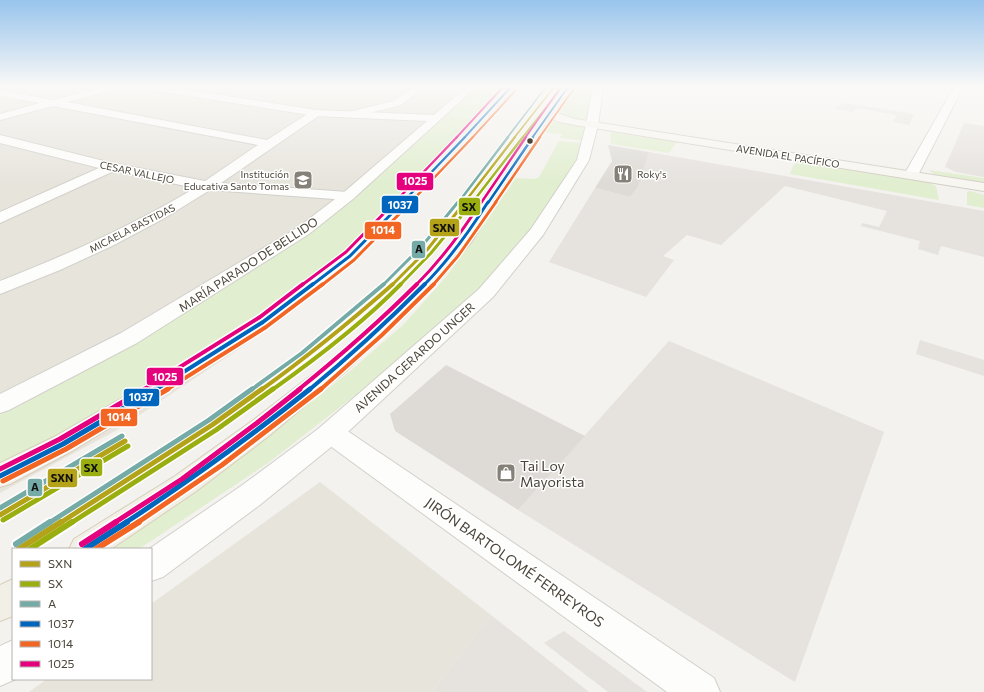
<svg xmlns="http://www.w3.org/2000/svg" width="984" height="692" viewBox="0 0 984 692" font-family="Commissioner,sans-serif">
<rect width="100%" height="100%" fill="#f4f2ee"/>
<g fill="#e7e4dc">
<polygon points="0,87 518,87 460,153 361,257 278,323 117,430 0,493"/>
<polygon points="320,482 491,615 432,692 29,692 47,679 151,679 151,604"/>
</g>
<g fill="#e6e2de">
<polygon points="843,103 884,109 914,114 909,125 893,122 897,115 857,108 853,112 834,109"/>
<polygon points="964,123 984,126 984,177 956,172 945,167"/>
<polygon points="649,152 984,211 984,257 941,246 938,255 918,249 920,241 861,226 862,223 879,227 887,211 785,186 721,245 687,235 663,256 674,260 646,297 549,262 595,188 630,197 638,187"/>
<polygon points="920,340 984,360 984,376 916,354"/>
<polygon points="669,341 884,432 795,682 518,510"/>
<polygon points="491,615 589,692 432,692"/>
</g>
<g fill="#e1eecf">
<polygon points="474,87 509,87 347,254 260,320 0,472 0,408 306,231"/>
<polygon points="570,87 596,87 590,124 553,114"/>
<polygon points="553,122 590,125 586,141 560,138 562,135 561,134 540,132 547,124"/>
<polygon points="610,132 677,142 669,153 611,144"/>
<polygon points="559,141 585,143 581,160 536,228 487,282 384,373 268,463 139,549 113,549 220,474 349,372 404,324 446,277 479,232 516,178 534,179 539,177"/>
<polygon points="803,162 927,182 936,186 939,200 790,174 794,164"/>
<polygon points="929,170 984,178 984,186 940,179"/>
<polygon points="970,191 984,195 984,208 967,205 967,192"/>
</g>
<polygon fill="#e6e3df" points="564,631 647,692 608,692 544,643"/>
<g fill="#dedbd6">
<polygon points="608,145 649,152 638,187 630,197 595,188 612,161"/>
<polygon points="446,365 585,436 518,510 395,431 390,414"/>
</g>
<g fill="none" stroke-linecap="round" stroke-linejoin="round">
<defs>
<g id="minor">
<path d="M 103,87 L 118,87 L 117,89 L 67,102 L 267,140 L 312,111 L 320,111 L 321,113 L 320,115 L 221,183 L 348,192 L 353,193 L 355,196 L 353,199 L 348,200 L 210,190 L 163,219 L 112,246 L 60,270 L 0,294 L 0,281 C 67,255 133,225 195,188 L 114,171 L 0,223 L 0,212 L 99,168 L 0,143 L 0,135 L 112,163 L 205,181 L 258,145 L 53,106 L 0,120 L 0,114 L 40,103 L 0,96 L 0,90 L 53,100 Z"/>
<polygon points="414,87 424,87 401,105 353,117 348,114 349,112 393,101"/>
<polygon points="954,87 963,87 918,175 916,178 906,178 904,175"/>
<polygon points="331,423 340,426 714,678 720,692 667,692 322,440 318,433 322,426"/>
</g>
<g id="tertiary">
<polygon points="148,87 171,87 316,110 434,115 466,87 476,87 353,199 309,234 137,343 9,410 0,413 0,394 121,333 297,228 343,193 427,121 316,116 152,90"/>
<polygon points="593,87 603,87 598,125 589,160 543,235 493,297 336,443 261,504 163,577 151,581 151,549 149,549 241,486 318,429 479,289 531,229 577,160 586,125"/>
<polygon points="13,640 13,679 16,679 0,686 0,646"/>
</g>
<path id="secondary" d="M 551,111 L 575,119 L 984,183 L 984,191 L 575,125 C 565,123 552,122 546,114 Z"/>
<g id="primary">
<polygon points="506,87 515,87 462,148 356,260 270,326 194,376 72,451 10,484 0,487 0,463 54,437 178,366 256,318 344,252 454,142"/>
<polygon points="563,87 572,87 505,187 472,241 443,276 402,318 346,371 270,435 195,492 111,549 69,549 74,539 175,476 252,421 330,361 388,310 431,268 460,234 493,184"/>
<polygon points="13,579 13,616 0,621 0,585"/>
</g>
</defs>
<use href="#minor" stroke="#d2d0cb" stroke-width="2"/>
<use href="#tertiary" stroke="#d2d0cb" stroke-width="2"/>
<use href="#secondary" stroke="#d3cfc5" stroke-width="2"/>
<use href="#primary" stroke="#d6cebb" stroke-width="2"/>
<use href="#minor" fill="#fdfdfc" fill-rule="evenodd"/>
<use href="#tertiary" fill="#fdfdfc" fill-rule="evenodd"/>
<use href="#secondary" fill="#f7f6f1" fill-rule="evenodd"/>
<use href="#primary" fill="#f2efe6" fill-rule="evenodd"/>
<defs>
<polyline id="bus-1-far5" points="514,138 554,87"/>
<polyline id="bus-1-far4" points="464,203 515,137"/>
<polyline id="bus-1-far3" points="392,285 427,250 465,202"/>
<path id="bus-1-far2" d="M 261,390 C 307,357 350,322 393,284"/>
<g id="bus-1-far1">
<polyline points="0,515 125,441"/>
<polyline points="60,523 212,425 262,389"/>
</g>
<polyline id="bus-1" points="19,549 61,522"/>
<polyline id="bus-2-far5" points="522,138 559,91"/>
<polyline id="bus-2-far4" points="472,203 523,137"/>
<polyline id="bus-2-far3" points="400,285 431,253 473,202"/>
<path id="bus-2-far2" d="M 272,390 C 317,358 362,324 401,284"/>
<g id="bus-2-far1">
<polyline points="3,520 128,446"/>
<polyline points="71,523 216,430 273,389"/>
</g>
<polyline id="bus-2" points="30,549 72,522"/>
<polyline id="bus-3-far5" points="507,138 546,87"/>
<polyline id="bus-3-far4" points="458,203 508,137"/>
<polyline id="bus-3-far3" points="383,285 422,246 458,202"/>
<polyline id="bus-3-far2" points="251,390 302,353 384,284"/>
<g id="bus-3-far1">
<polyline points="0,508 122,436"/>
<polyline points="49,523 209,420 252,389"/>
</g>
<polyline id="bus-3" points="16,544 50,522"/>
<g id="bus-4-far5">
<polyline points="464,138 511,87"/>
<polyline points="532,138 568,87"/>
</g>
<g id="bus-4-far4">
<polyline points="402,203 465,137"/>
<polyline points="488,203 533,137"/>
</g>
<g id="bus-4-far3">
<polyline points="312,285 350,256 403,202"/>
<path d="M 424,285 C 449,260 469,232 488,202"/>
</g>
<g id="bus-4-far2">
<polyline points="155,390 263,322 313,284"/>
<path d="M 309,390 C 349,357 388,321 425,284"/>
</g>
<g id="bus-4-far1">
<polyline points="0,476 63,444 156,389"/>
<path d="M 125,523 C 189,481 250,437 310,389"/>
</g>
<polyline id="bus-4" points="85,549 127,522"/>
<g id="bus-5-far5">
<polyline points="472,138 515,91"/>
<polyline points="539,138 573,90"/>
</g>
<g id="bus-5-far4">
<polyline points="410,203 473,137"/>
<polyline points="495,203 540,137"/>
</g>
<g id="bus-5-far3">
<polyline points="322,285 354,260 411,202"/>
<polyline points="433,285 458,256 496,202"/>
</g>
<g id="bus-5-far2">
<polyline points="166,390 266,327 323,284"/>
<polyline points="320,390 382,335 434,284"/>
</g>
<g id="bus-5-far1">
<polyline points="3,481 66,449 168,389"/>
<polyline points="137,523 222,465 321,389"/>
</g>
<polyline id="bus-5" points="96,549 139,522"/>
<g id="bus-6-far5">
<polyline points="456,138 503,87"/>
<polyline points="525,138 561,87"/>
</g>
<g id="bus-6-far4">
<polyline points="394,203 457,137"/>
<polyline points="481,203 526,137"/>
</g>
<g id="bus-6-far3">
<polyline points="302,285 346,252 395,202"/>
<path d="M 416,285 C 441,260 462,232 481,202"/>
</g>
<g id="bus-6-far2">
<polyline points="143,390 260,317 303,284"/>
<path d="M 298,390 C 340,356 379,322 417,284"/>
</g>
<g id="bus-6-far1">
<polyline points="0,469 60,439 145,389"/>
<polyline points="114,523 182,479 257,423 300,389"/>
</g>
<polyline id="bus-6" points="82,544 116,522"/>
</defs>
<use href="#bus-1-far5" stroke="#fff" stroke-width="3.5"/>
<use href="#bus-1-far4" stroke="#fff" stroke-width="4.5"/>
<use href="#bus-1-far3" stroke="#fff" stroke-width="5.5"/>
<use href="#bus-1-far2" stroke="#fff" stroke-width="7"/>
<use href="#bus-1-far1" stroke="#fff" stroke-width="8"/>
<use href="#bus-1" stroke="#fff" stroke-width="10"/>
<use href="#bus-2-far5" stroke="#fff" stroke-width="3.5"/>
<use href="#bus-2-far4" stroke="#fff" stroke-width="4.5"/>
<use href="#bus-2-far3" stroke="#fff" stroke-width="5.5"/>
<use href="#bus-2-far2" stroke="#fff" stroke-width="7"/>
<use href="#bus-2-far1" stroke="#fff" stroke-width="8"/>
<use href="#bus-2" stroke="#fff" stroke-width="10"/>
<use href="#bus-3-far5" stroke="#fff" stroke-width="3.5"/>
<use href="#bus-3-far4" stroke="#fff" stroke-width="4.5"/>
<use href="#bus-3-far3" stroke="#fff" stroke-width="5.5"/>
<use href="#bus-3-far2" stroke="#fff" stroke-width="7"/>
<use href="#bus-3-far1" stroke="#fff" stroke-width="8"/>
<use href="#bus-3" stroke="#fff" stroke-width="10"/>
<use href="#bus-4-far5" stroke="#fff" stroke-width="3.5"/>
<use href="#bus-4-far4" stroke="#fff" stroke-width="4.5"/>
<use href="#bus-4-far3" stroke="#fff" stroke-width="5.5"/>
<use href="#bus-4-far2" stroke="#fff" stroke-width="7"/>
<use href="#bus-4-far1" stroke="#fff" stroke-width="8"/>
<use href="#bus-4" stroke="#fff" stroke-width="10"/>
<use href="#bus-5-far5" stroke="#fff" stroke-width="3.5"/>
<use href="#bus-5-far4" stroke="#fff" stroke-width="4.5"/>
<use href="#bus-5-far3" stroke="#fff" stroke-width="5.5"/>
<use href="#bus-5-far2" stroke="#fff" stroke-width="7"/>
<use href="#bus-5-far1" stroke="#fff" stroke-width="8"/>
<use href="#bus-5" stroke="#fff" stroke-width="10"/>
<use href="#bus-6-far5" stroke="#fff" stroke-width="3.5"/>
<use href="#bus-6-far4" stroke="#fff" stroke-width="4.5"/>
<use href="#bus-6-far3" stroke="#fff" stroke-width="5.5"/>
<use href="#bus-6-far2" stroke="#fff" stroke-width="7"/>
<use href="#bus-6-far1" stroke="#fff" stroke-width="8"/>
<use href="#bus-6" stroke="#fff" stroke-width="10"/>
<use href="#bus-1-far5" stroke="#b4a218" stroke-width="2"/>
<use href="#bus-1-far4" stroke="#b4a218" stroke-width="2.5"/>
<use href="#bus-1-far3" stroke="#b4a218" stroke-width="3"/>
<use href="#bus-1-far2" stroke="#b4a218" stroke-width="4"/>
<use href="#bus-1-far1" stroke="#b4a218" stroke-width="5"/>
<use href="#bus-1" stroke="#b4a218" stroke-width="6"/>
<use href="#bus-2-far5" stroke="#9aaf0f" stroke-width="2"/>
<use href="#bus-2-far4" stroke="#9aaf0f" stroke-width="2.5"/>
<use href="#bus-2-far3" stroke="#9aaf0f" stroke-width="3"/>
<use href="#bus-2-far2" stroke="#9aaf0f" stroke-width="4"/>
<use href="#bus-2-far1" stroke="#9aaf0f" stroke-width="5"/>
<use href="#bus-2" stroke="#9aaf0f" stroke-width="6"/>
<use href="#bus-3-far5" stroke="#75aba6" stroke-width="2"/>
<use href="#bus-3-far4" stroke="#75aba6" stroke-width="2.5"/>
<use href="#bus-3-far3" stroke="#75aba6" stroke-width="3"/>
<use href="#bus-3-far2" stroke="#75aba6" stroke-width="4"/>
<use href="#bus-3-far1" stroke="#75aba6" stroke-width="5"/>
<use href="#bus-3" stroke="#75aba6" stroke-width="6"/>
<use href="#bus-4-far5" stroke="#0065bd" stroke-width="2"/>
<use href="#bus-4-far4" stroke="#0065bd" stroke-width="2.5"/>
<use href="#bus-4-far3" stroke="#0065bd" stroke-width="3"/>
<use href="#bus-4-far2" stroke="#0065bd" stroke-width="4"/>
<use href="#bus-4-far1" stroke="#0065bd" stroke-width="5"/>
<use href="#bus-4" stroke="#0065bd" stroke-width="6"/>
<use href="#bus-5-far5" stroke="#f26522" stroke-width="2"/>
<use href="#bus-5-far4" stroke="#f26522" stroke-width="2.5"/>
<use href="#bus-5-far3" stroke="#f26522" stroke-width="3"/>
<use href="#bus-5-far2" stroke="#f26522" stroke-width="4"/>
<use href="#bus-5-far1" stroke="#f26522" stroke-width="5"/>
<use href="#bus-5" stroke="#f26522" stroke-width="6"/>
<use href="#bus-6-far5" stroke="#e5007d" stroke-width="2"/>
<use href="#bus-6-far4" stroke="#e5007d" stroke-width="2.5"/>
<use href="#bus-6-far3" stroke="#e5007d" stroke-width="3"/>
<use href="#bus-6-far2" stroke="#e5007d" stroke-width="4"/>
<use href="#bus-6-far1" stroke="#e5007d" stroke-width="5"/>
<use href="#bus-6" stroke="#e5007d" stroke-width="6"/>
</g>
<linearGradient id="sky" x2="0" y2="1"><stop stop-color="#98c4ec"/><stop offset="0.47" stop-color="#faf9f7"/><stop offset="1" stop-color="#faf9f7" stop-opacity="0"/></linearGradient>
<rect width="984" height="184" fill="url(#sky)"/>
<defs>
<symbol id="restaurant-square" viewBox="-11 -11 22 22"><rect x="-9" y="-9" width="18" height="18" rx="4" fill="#868178" stroke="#fff"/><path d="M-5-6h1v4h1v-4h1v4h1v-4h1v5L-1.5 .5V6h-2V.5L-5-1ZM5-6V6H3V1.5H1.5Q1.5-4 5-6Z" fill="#fff"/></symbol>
<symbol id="school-square" viewBox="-11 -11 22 22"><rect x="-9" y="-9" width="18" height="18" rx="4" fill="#868178" stroke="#fff"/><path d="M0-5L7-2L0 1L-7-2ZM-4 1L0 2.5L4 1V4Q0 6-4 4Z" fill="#fff"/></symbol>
<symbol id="shop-square" viewBox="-11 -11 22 22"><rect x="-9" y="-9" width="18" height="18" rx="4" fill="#868178" stroke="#fff"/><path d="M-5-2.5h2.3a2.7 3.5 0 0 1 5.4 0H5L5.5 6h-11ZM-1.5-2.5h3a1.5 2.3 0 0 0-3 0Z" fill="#fff"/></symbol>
</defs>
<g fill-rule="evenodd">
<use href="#restaurant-square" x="612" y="163" width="22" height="22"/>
<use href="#school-square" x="292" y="169" width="22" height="22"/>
<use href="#shop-square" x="495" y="462" width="22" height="22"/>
</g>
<circle fill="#4b4439" stroke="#fff" stroke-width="1.5" cx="530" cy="141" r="3.5"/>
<g text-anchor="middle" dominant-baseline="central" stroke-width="3" stroke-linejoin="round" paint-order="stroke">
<g font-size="10" fill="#4b4439" stroke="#fff">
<text transform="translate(788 156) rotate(9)">AVENIDA EL PACÍFICO</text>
<text transform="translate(137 172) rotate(12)">CESAR VALLEJO</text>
<text transform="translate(132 228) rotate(-27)">MICAELA BASTIDAS</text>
</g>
<g font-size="10" fill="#4b4439" stroke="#fff" text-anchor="end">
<text x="289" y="174">Institución<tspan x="289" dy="12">Educativa Santo Tomas</tspan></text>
<text x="637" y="174" text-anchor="start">Roky's</text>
</g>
<g font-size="12" fill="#4b4439" stroke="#fff">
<text transform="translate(248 264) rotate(-33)">MARÍA PARADO DE BELLIDO</text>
<text transform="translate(414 357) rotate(-42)">AVENIDA GERARDO UNGER</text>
</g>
<g font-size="14" fill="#4b4439" stroke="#fff" text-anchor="start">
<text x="520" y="465">Tai Loy<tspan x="520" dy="16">Mayorista</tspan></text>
</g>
<g font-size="14" fill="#4b4439" stroke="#fff">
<text transform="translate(515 562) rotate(35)">JIRÓN BARTOLOMÉ FERREYROS</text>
</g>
</g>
<g stroke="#fff" stroke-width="1.5">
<rect x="396" y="172" width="38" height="19" rx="4" fill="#e5007d"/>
<rect x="381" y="195" width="38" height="19" rx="4" fill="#0065bd"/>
<rect x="458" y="197" width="23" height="19" rx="4" fill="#9aaf0f"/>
<rect x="429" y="218" width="31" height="19" rx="4" fill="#b4a218"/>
<rect x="364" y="221" width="38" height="19" rx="4" fill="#f26522"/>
<rect x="411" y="240" width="15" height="19" rx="4" fill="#75aba6"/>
<rect x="146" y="367" width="38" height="19" rx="4" fill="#e5007d"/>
<rect x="123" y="388" width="37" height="19" rx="4" fill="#0065bd"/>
<rect x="100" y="408" width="38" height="19" rx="4" fill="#f26522"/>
<rect x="80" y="458" width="23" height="19" rx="4" fill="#9aaf0f"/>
<rect x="47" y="468" width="31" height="20" rx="4" fill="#b4a218"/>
<rect x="27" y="478" width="16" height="19" rx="4" fill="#75aba6"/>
</g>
<g font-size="11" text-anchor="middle" font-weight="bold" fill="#fff">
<text x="415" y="185">1025</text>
<text x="400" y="209">1037</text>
<text x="383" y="234">1014</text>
<text x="165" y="381">1025</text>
<text x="141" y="401">1037</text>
<text x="119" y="421">1014</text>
</g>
<g font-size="11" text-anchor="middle" font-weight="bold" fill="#111">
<text x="469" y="211">SX</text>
<text x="444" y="232">SXN</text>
<text x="419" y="253">A</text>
<text x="91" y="472">SX</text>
<text x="62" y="482">SXN</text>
<text x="35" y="491">A</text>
</g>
<rect x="12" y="548" width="140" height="132" fill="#ffffff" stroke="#b7b4b0"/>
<rect x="20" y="561" width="20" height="6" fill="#b4a218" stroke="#b7b4b0"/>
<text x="48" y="568" font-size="12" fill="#4b4439">SXN</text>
<rect x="20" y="581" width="20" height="6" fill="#9aaf0f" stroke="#b7b4b0"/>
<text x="48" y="588" font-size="12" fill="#4b4439">SX</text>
<rect x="20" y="601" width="20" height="6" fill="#75aba6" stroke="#b7b4b0"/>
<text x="48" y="608" font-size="12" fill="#4b4439">A</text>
<rect x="20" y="621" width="20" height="6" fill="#0065bd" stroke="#b7b4b0"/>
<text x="48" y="628" font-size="12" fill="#4b4439">1037</text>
<rect x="20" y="641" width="20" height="6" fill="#f26522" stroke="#b7b4b0"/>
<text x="48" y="648" font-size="12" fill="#4b4439">1014</text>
<rect x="20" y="661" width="20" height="6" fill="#e5007d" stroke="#b7b4b0"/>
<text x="48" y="668" font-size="12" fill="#4b4439">1025</text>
</svg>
